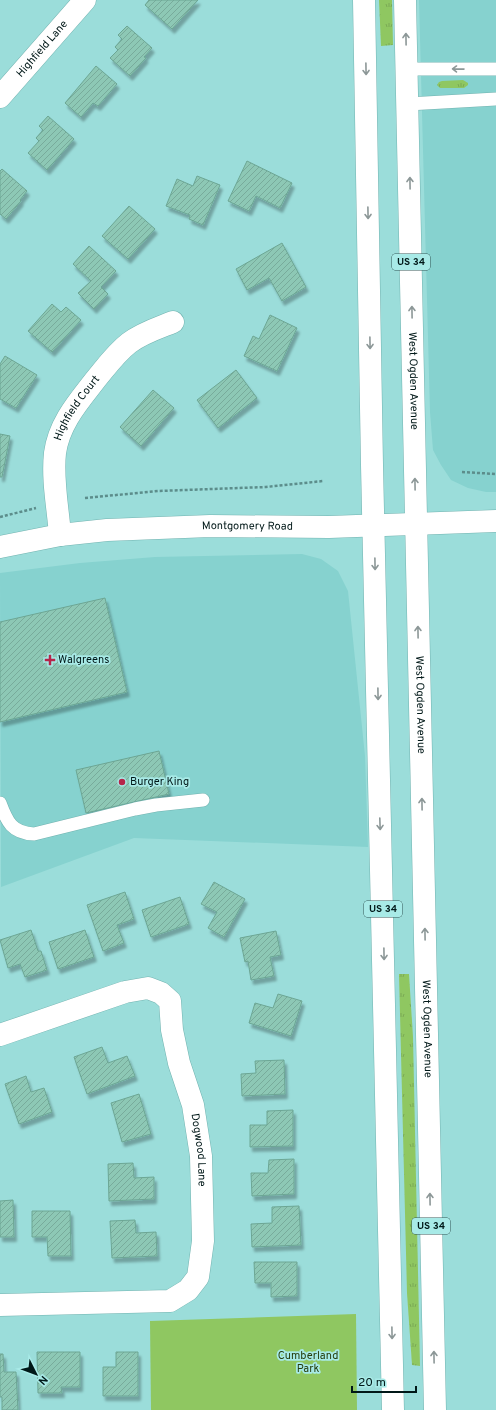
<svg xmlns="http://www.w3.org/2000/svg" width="496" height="1410" viewBox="0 0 496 1410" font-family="Overpass,sans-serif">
<defs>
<pattern id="grass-tufts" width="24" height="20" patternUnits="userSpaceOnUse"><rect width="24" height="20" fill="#8fc761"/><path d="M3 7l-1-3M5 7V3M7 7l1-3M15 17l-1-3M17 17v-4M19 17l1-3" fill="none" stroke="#7aaa54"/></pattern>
<pattern id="building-hatch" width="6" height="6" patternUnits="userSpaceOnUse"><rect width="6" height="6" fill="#8dc8b5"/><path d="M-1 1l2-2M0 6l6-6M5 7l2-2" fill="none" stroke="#78ab9b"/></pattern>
<filter id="shadow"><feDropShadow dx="2.5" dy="4.5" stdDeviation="1" flood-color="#0004"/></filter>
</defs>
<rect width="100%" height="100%" fill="#9bddda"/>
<g fill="#86d2cf">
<polygon points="419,0 496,0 496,492 486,492 468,488 451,480 441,465 433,450 430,412"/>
<polygon points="302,554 321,559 338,571 348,591 365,756 368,847 134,838 1,887 0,573 80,563 155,557"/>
</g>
<g fill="url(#grass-tufts)">
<polygon points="379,0 392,0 393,45 381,46"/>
<polygon points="463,80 468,83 468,85 464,88 440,88 437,85 439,82 442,81"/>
<polygon points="399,974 409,974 413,1037 420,1366 412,1365 407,1293"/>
</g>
<polygon fill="#8fc761" points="356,1314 357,1410 151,1410 150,1321"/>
<g fill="url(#building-hatch)" stroke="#6ca694" filter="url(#shadow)">
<polygon points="149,0 198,0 172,29 145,5"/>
<polygon points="127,26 152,48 144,57 146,58 130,76 110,58 118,50 115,47 122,39 118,35"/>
<polygon points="96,66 117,84 98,106 93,103 81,117 65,103"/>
<polygon points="48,116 74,139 47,170 28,153 39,141 36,138 43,130 39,126"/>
<polygon points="247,161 292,183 280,208 256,196 249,211 228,201"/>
<polygon points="2,169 27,191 20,200 21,201 6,219 0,214 0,171"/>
<polygon points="197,176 220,185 203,225 189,219 190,215 166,206 177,179 193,186"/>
<polygon points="129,206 155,229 128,259 102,236"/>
<polygon points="282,243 306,287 282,301 269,278 247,290 236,269"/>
<polygon points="89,246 116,271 101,287 108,294 94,309 78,293 91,281 73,264"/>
<polygon points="52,304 61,312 66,307 81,320 52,352 28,331"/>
<polygon points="270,315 297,328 277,371 244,356 253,336 259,339"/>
<polygon points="5,356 37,375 16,408 0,399 0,364"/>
<polygon points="236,370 257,398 218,428 197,400"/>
<polygon points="153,390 174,408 141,446 120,427"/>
<polygon points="0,434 10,436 2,477 0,477"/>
<polygon points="105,598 127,692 0,722 0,622"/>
<polygon points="159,751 169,794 86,813 76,770"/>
<polygon points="214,882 245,899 224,937 208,928 217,912 201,904"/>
<polygon points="125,892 134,919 117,925 124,943 103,951 87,905"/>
<polygon points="180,897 189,924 151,937 142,910"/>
<polygon points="31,930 38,951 41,951 47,970 25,977 20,964 8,968 0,940"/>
<polygon points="85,930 94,957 58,969 49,942"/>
<polygon points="276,931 281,955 270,957 274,976 251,980 248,961 245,962 240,938"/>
<polygon points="278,994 302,1001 291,1036 249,1023 255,1003 273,1008"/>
<polygon points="102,1047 108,1063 127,1056 135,1076 87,1094 74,1057"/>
<polygon points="284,1060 285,1094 242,1096 241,1074 256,1073 255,1061"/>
<polygon points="26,1076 31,1092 44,1088 52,1112 19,1124 5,1084"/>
<polygon points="139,1094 151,1134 122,1142 111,1103"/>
<polygon points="293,1110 293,1146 250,1147 250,1125 267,1125 267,1111"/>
<polygon points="294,1159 294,1194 252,1196 251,1173 268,1173 269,1160"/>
<polygon points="133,1163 134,1178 154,1177 154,1199 109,1201 108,1164"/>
<polygon points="13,1200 14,1237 0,1237 0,1201"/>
<polygon points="299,1206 301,1245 252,1247 251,1224 272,1223 272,1207"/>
<polygon points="32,1211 70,1211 71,1256 48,1256 47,1237 32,1237"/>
<polygon points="135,1220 136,1233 156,1232 157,1256 112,1258 110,1221"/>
<polygon points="254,1262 297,1262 297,1296 271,1297 271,1283 255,1283"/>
<polygon points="37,1352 80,1352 80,1387 61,1387 62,1393 38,1393"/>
<polygon points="116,1352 138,1352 138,1396 103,1396 103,1367 116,1367"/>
<polygon points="0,1354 3,1354 4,1372 16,1372 18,1410 2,1410 2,1397 0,1397"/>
</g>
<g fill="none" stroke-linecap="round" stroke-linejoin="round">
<defs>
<g id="lane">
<polyline points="407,69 496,69"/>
<polyline points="408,104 496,99"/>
<path d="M 0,803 C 7,822 12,833 34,834 L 135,809 L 156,805 L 203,800"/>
</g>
<g id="street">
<path id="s1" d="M 0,97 L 85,0"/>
<path id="s2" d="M 60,535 C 58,508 52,480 55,453 C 59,423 79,401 96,379 C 106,367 116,353 129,343 C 142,333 158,328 173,322"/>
<path id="s3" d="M 0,1035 L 125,992 L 148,988 L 161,993 L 170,1001 L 172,1030 L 179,1063 L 193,1105 L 201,1156 L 203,1241 L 198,1277 L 188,1290 L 170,1301 L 0,1305"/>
</g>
<g id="secondary">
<path id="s4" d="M 0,547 L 60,535 L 107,530 L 210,526 L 329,527 L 496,521"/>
</g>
<g id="primary">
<polyline points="364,0 372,465 393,1410"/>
<path id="s5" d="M 405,0 L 435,1410"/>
</g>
</defs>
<use href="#lane" stroke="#72b3b0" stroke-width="14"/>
<use href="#street" stroke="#72b3b0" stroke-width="23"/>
<use href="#secondary" stroke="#72b3b0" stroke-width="23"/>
<use href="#primary" stroke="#72b3b0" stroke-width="23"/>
<g stroke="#5c8d8b" stroke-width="2.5" stroke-dasharray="3 2" stroke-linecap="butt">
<polyline points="462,472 496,474"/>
<polyline points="85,498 158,491 266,487 323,481"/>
<polyline points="0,517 36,508"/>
</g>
<use href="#lane" stroke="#fff" stroke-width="13"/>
<use href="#street" stroke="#fff" stroke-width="22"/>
<use href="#secondary" stroke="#fff" stroke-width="22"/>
<use href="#primary" stroke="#fff" stroke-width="22"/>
</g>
<defs><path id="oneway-shaft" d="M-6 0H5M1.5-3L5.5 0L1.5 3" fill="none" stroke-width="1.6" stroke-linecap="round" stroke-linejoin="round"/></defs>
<g stroke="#8c9797">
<use href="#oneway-shaft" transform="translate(406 39) rotate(-91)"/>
<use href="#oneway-shaft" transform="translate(366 69) rotate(89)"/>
<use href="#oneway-shaft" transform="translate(458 69) rotate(-179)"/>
<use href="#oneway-shaft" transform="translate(410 183) rotate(-91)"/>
<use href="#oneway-shaft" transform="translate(368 213) rotate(89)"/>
<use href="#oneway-shaft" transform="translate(412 312) rotate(-91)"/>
<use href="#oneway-shaft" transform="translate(370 343) rotate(89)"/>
<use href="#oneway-shaft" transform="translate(415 484) rotate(-91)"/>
<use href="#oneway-shaft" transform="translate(375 564) rotate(89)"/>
<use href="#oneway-shaft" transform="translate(418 632) rotate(-91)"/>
<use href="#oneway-shaft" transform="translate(378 694) rotate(89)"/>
<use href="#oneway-shaft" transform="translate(422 804) rotate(-91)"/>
<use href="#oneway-shaft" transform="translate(380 824) rotate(88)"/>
<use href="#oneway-shaft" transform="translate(425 934) rotate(-91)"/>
<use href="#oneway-shaft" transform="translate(384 954) rotate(89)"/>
<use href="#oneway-shaft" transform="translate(430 1199) rotate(-91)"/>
<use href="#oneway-shaft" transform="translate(392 1333) rotate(89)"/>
<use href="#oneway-shaft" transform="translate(434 1357) rotate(-91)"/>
</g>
<g fill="#b6254a" stroke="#a8eae7" stroke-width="1.5">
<path d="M48 654h4v4h4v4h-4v4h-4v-4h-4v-4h4z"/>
<circle cx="122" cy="782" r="4"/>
</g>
<g text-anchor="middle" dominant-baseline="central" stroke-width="3.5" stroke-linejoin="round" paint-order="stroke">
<g fill="#a8eae7" stroke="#325756" stroke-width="1">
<rect x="392" y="254" width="38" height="16" rx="3"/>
<rect x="364" y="901" width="38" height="16" rx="3"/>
<rect x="412" y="1218" width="38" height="16" rx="3"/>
</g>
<g font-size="10" font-weight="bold" fill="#001818">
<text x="411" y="262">US 34</text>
<text x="383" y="909">US 34</text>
<text x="431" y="1226">US 34</text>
</g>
<g font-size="11" fill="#001818" stroke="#a8eae7">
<text stroke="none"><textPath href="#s1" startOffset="64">Highfield Lane</textPath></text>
<text stroke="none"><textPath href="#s5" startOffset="381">West Ogden Avenue</textPath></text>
<text stroke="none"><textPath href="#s2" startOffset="133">Highfield Court</textPath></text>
<text stroke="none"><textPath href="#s4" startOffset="249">Montgomery Road</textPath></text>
<text stroke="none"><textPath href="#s5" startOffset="705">West Ogden Avenue</textPath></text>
<text stroke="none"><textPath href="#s5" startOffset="1029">West Ogden Avenue</textPath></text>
<text stroke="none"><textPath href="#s3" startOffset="334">Dogwood Lane</textPath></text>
</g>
<g font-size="11" fill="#001818" stroke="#a8eae7" text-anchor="start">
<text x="58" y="660">Walgreens</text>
<text x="130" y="782">Burger King</text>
</g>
<g font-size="11" fill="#253d0c" stroke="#a8eae7">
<text x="308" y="1356">Cumberland<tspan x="308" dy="13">Park</tspan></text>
</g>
</g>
<g transform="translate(36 1374) rotate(132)" stroke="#a8eae7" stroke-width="3" paint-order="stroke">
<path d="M0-3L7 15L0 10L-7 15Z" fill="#001818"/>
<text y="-6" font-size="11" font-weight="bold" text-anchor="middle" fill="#001818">N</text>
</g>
<path d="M352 1386v6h64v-6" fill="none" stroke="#001818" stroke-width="2"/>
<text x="358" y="1386" font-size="12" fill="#001818" stroke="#a8eae7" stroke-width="3" paint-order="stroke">20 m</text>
</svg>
